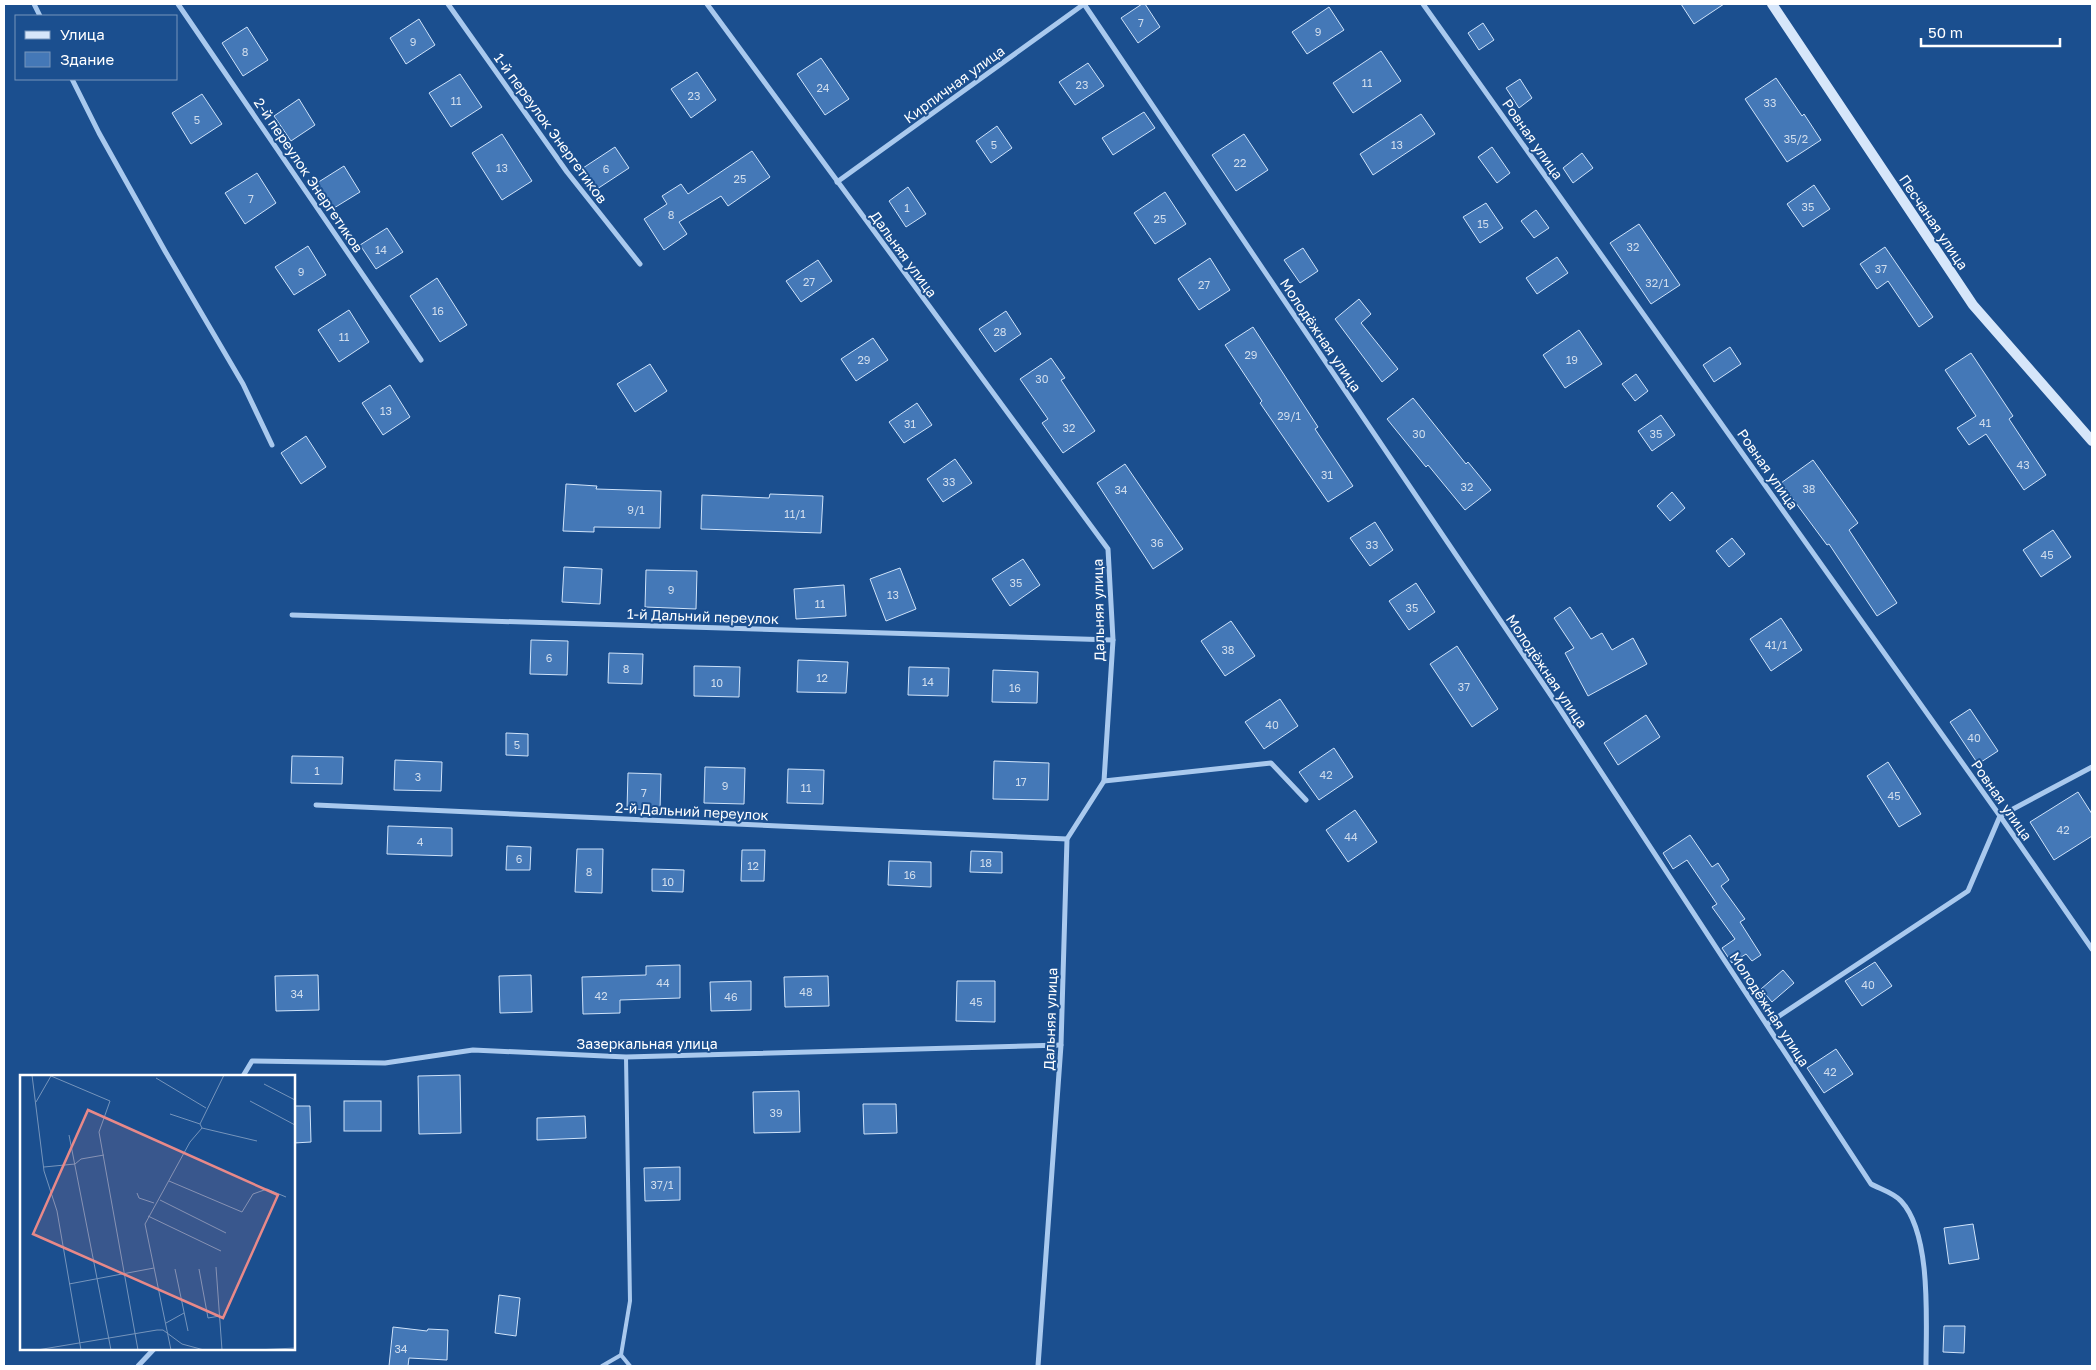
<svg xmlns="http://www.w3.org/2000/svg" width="2096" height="1370" viewBox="0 0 2096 1370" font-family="'Golos Text',sans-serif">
<rect width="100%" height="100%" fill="#1b4f8f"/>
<g fill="#4478b7" stroke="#cfe3fa">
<polygon points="1142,4 1145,4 1160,27 1138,43 1121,18"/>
<polygon points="1681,4 1724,4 1694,24"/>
<polygon points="1329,7 1344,30 1307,54 1292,32"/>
<polygon points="419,19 435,45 406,64 390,38"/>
<polygon points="1483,23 1494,40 1479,50 1468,33"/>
<polygon points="247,27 268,60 243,76 222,43"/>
<polygon points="1381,51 1401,81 1353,113 1333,83"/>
<polygon points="821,58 849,99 825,115 797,74"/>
<polygon points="1088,63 1104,86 1075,105 1059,82"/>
<polygon points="697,72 716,100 691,118 671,89"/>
<polygon points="460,74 482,107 451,127 429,93"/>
<polygon points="1776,78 1802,116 1804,114 1821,140 1787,162 1745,99"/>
<polygon points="1520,79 1532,98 1519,108 1506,88"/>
<polygon points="202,94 222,124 191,144 172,113"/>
<polygon points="299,99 315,125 291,141 274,116"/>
<polygon points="1144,112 1155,128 1113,155 1102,138"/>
<polygon points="1421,114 1435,134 1373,175 1360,154"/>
<polygon points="997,126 1012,148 991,163 976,141"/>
<polygon points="502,134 532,181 502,200 472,153"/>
<polygon points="1244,134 1268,170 1236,191 1212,155"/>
<polygon points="615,147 629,168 597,189 583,168"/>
<polygon points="1492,147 1510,173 1497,183 1478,157"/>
<polygon points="752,151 770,177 728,206 721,196 679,222 687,234 664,250 644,219 667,204 662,196 681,184 688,194"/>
<polygon points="1582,153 1593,168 1573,183 1563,168"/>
<polygon points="344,166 360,192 334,208 317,183"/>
<polygon points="257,173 276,203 245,224 225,193"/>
<polygon points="1814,185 1830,209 1803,227 1787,204"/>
<polygon points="908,187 926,214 906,227 889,201"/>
<polygon points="1165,192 1186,224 1155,244 1134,213"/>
<polygon points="1486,203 1503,228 1480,243 1463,217"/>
<polygon points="1536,210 1549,228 1534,238 1521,221"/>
<polygon points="1639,224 1680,285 1651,304 1610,243"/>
<polygon points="387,228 403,252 376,269 360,245"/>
<polygon points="308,246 326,275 294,295 275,267"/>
<polygon points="1885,247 1933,317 1919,327 1888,281 1877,289 1860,264"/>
<polygon points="1303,248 1318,271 1300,283 1284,260"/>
<polygon points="1557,257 1568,273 1537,294 1526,278"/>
<polygon points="1210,258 1230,290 1199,310 1178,279"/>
<polygon points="818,260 832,281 801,302 786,281"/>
<polygon points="437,278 467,325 440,342 410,296"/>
<polygon points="1359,299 1371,314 1361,323 1398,369 1382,382 1335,319"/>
<polygon points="349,310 369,342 339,362 318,330"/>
<polygon points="1006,311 1021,334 995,352 979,329"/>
<polygon points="1253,327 1318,427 1315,429 1353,486 1328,502 1260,403 1262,401 1225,345"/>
<polygon points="1579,330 1602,364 1565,388 1543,355"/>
<polygon points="873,338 888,360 856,381 841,359"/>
<polygon points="1730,347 1741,364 1714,382 1703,365"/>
<polygon points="1971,353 2013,416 2009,419 2046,475 2024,490 1986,434 1969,445 1957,428 1976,416 1945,370"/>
<polygon points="1051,358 1065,378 1061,380 1095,431 1063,453 1042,423 1048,419 1020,379"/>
<polygon points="650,364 667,391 635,412 617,384"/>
<polygon points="1636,374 1648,391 1635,401 1622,384"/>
<polygon points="390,385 410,417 383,435 362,403"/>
<polygon points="1413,398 1466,464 1468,462 1491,490 1465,510 1428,465 1426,467 1387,419"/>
<polygon points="917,403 932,425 904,443 889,422"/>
<polygon points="1661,415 1675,435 1652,451 1638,431"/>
<polygon points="306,436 326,467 301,484 281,453"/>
<polygon points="955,459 972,483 943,502 927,479"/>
<polygon points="1813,460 1858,523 1849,530 1897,603 1877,616 1829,544 1827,545 1781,483"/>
<polygon points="1125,464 1183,549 1153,569 1097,483"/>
<polygon points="566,484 597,486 596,489 661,491 660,528 594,527 594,532 563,531"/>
<polygon points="1672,492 1685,508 1670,521 1657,506"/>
<polygon points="770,494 823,496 821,533 701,529 702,495 769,498"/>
<polygon points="1375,522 1393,550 1370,566 1350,538"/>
<polygon points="2053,530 2071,557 2041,577 2023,550"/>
<polygon points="1732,538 1745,554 1729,567 1716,551"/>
<polygon points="1023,559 1040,585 1010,606 992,579"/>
<polygon points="564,567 602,569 600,604 562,602"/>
<polygon points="900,568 916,609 886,621 870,579"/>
<polygon points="646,570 697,571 696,609 645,607"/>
<polygon points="1416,583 1435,612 1409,630 1389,601"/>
<polygon points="844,585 846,616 796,619 794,589"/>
<polygon points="1570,607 1591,639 1602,633 1612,650 1633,638 1647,664 1588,696 1565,653 1574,648 1554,618"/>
<polygon points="1781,618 1802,650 1771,671 1750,639"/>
<polygon points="1231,621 1255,656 1225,676 1201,641"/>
<polygon points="531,640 568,641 567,675 530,674"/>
<polygon points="1457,646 1498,709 1472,727 1430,664"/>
<polygon points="609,653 643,654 642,684 608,683"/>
<polygon points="798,660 848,662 846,693 797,692"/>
<polygon points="694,666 740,667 739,697 694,696"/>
<polygon points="909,667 949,668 948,696 908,695"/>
<polygon points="993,670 1038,672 1037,703 992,702"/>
<polygon points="1280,699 1298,726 1264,749 1245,722"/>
<polygon points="1970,709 1998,751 1978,764 1950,722"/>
<polygon points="1646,715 1660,737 1618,765 1604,743"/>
<polygon points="506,733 528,734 528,756 506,755"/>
<polygon points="1334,748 1353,777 1319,800 1299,772"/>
<polygon points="292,756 343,757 342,784 291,783"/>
<polygon points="395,760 442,762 441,791 394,790"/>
<polygon points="994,761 1049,763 1048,800 993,799"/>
<polygon points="1888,762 1921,814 1899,827 1867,776"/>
<polygon points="705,767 745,768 744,804 704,803"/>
<polygon points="788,769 824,770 823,804 787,803"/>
<polygon points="628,773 661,774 660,810 627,809"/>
<polygon points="2078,792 2092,814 2092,836 2054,860 2030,822"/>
<polygon points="1355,810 1377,842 1348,862 1326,830"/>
<polygon points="388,826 452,828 452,856 387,854"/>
<polygon points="1690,835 1712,867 1718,863 1729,880 1721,886 1745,919 1740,922 1761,955 1752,961 1746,954 1732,963 1722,948 1735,939 1712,907 1717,904 1687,860 1673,869 1663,853"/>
<polygon points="507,846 531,847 530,870 506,870"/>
<polygon points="577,849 603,849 602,893 575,892"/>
<polygon points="742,850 765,850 764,881 741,881"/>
<polygon points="971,851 1002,852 1002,873 970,872"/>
<polygon points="889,861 931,862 931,887 888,885"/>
<polygon points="652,869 684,870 683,892 652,891"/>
<polygon points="1875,962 1892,986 1862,1006 1845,981"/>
<polygon points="680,965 680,998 620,1000 620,1013 583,1014 582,977 646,975 646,966"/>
<polygon points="1783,970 1794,983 1772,1002 1761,989"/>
<polygon points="318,975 319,1010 276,1011 275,976"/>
<polygon points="531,975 532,1012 500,1013 499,976"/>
<polygon points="828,976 829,1006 785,1007 784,977"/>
<polygon points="751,981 751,1010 711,1011 710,982"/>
<polygon points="957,981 995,981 995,1022 956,1021"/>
<polygon points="1836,1049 1853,1074 1824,1093 1807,1068"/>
<polygon points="460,1075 461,1133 419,1134 418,1076"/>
<polygon points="799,1091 800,1132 754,1133 753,1092"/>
<rect x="344" y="1101" width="37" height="30"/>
<polygon points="863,1104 896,1104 897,1133 864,1134"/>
<polygon points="294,1106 310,1106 311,1142 294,1143"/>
<polygon points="585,1116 586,1138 537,1140 537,1118"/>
<polygon points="680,1167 680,1200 645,1201 644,1168"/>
<polygon points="1973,1224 1979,1259 1949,1264 1944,1228"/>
<polygon points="499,1295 520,1298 516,1336 495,1333"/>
<polygon points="1944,1326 1965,1326 1964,1353 1943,1352"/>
<polygon points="393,1327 427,1331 428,1329 448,1330 447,1360 409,1358 408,1366 389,1366"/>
</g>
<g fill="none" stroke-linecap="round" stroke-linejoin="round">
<g stroke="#a9c9ee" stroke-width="4">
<polyline points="621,1355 630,1366"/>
<polyline points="602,1366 621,1355 630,1301 626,1057"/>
</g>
<g stroke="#a9c9ee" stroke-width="5">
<polyline points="34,4 40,16"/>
<polyline points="178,4 421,360"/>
<polyline points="448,4 567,172 640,264"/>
<polyline points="707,4 1108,549 1113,640 1104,781 1067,839 1061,1045 1038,1366"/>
<path d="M 1084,4 L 1552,697 L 1871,1184 C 1880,1189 1894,1193 1901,1201 C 1932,1234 1926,1323 1926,1366"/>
<polyline points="1423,4 2000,816 2092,949"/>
<polyline points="72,79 99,133 165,251 243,384 272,445"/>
<polyline points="837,182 1084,4"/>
<polyline points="292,615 1113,640"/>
<polyline points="1104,781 1271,763 1306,800"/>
<polyline points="316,805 1067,839"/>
<polyline points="1767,1024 1968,891 2000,816 2092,767"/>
<polyline points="243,1076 252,1061 385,1063 473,1050 626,1057 1061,1045"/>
<polyline points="138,1366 154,1349"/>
</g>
<polyline stroke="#d6e6fa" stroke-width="10" points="1772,4 1973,305 2092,441"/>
</g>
<g text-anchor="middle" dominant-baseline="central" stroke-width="4" stroke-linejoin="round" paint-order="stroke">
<g font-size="11" fill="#d0dded">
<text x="1141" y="22">7</text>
<text x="1318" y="31">9</text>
<text x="413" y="41">9</text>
<text x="245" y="51">8</text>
<text x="1367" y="82">11</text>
<text x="1082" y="84">23</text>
<text x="823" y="87">24</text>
<text x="694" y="95">23</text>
<text x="456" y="100">11</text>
<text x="1770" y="102">33</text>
<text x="197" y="119">5</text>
<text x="1796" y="138">35/2</text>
<text x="994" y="144">5</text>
<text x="1397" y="144">13</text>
<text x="1240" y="162">22</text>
<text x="502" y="167">13</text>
<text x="606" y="168">6</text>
<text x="740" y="178">25</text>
<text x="251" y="198">7</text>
<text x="1808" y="206">35</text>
<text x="907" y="207">1</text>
<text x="671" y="214">8</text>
<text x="1160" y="218">25</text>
<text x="1483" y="223">15</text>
<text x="1633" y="246">32</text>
<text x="381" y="249">14</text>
<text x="1881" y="268">37</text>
<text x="301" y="271">9</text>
<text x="809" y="281">27</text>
<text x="1657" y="282">32/1</text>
<text x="1204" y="284">27</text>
<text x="438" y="310">16</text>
<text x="1000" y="331">28</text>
<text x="344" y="336">11</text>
<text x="1251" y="354">29</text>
<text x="864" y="359">29</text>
<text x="1572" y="359">19</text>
<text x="1042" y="378">30</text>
<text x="386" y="410">13</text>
<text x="1289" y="415">29/1</text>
<text x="1985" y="422">41</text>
<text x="910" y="423">31</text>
<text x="1069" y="427">32</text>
<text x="1419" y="433">30</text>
<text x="1656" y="433">35</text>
<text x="2023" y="464">43</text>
<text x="1327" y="474">31</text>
<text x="949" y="481">33</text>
<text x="1467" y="486">32</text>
<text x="1809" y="488">38</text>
<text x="1121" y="489">34</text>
<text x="636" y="509">9/1</text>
<text x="795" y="513">11/1</text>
<text x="1157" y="542">36</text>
<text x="1372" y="544">33</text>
<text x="2047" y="554">45</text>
<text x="1016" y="582">35</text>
<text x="671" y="589">9</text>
<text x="893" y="594">13</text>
<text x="820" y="603">11</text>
<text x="1412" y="607">35</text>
<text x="1776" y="644">41/1</text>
<text x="1228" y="649">38</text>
<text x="549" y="657">6</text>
<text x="626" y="668">8</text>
<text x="822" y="677">12</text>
<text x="928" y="681">14</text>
<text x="717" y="682">10</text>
<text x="1464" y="686">37</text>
<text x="1015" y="687">16</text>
<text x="1272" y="724">40</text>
<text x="1974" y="737">40</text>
<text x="517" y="744">5</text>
<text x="317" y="770">1</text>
<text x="1326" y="774">42</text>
<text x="418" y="776">3</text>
<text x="1021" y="781">17</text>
<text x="725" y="785">9</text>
<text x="806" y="787">11</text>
<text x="644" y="792">7</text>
<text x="1894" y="795">45</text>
<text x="2063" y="829">42</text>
<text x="1351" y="836">44</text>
<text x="420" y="841">4</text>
<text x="519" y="858">6</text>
<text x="986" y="862">18</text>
<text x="753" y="865">12</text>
<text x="589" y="871">8</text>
<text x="910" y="874">16</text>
<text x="668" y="881">10</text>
<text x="663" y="982">44</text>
<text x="1868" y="984">40</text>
<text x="806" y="991">48</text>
<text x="297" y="993">34</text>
<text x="601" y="995">42</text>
<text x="731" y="996">46</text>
<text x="976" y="1001">45</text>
<text x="1830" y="1071">42</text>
<text x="776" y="1112">39</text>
<text x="662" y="1184">37/1</text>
<text x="401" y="1348">34</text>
</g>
<g font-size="14" fill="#fff" stroke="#1b4f8f">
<text transform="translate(954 84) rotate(-36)">Кирпичная улица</text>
<text transform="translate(551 128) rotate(54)">1-й переулок Энергетиков</text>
<text transform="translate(1533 139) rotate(55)">Ровная улица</text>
<text transform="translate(309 175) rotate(56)">2-й переулок Энергетиков</text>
<text transform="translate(1934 222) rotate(56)">Песчаная улица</text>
<text transform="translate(904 254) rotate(54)">Дальняя улица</text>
<text transform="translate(1321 335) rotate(56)">Молодёжная улица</text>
<text transform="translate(1768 469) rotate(55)">Ровная улица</text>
<text transform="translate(1098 610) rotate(-91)">Дальняя улица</text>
<text transform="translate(703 616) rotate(2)">1-й Дальний переулок</text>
<text transform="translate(1547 671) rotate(56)">Молодёжная улица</text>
<text transform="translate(2002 800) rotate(55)">Ровная улица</text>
<text transform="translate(692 811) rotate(3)">2-й Дальний переулок</text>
<text transform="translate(1770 1009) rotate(57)">Молодёжная улица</text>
<text transform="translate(1050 1019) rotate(-88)">Дальняя улица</text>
<text x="647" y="1043">Зазеркальная улица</text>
</g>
</g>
<g transform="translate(20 1075)">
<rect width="275" height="275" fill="#1b4f8f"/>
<path fill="none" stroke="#7695bc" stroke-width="1" d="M 12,0 L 24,96 L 37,136 L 61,275M 136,3 L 186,33M 244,9 L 275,25M 230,26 L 275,50M 16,27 L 31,1 L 90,26 L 79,57 L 118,275M 150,39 L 180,49 L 182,53 L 237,66M 180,49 L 204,0M 49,60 L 91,275M 24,92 L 55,89 L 61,84 L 84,80M 149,106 L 222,137 L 233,119 L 247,114 L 266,122M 117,118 L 119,123 L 134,128M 140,125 L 206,158M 128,141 L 201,176M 196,192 L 202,275M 155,194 L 168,256M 179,194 L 188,243 L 200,241M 49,209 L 134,193M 146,248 L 164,238M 17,275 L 137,255 L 143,255 L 162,269 L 184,275M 151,275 L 125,149 L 170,67 L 182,53M 236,275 L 275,273"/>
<path fill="#e88989" fill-opacity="0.15" stroke="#e88989" stroke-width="2.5" d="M 68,35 L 258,120 L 203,243 L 13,159 Z"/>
<rect width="275" height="275" fill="none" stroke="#fff" stroke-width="2.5"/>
</g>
<rect width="2096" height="1370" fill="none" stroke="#ffffff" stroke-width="10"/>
<rect x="15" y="15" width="162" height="65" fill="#1b4f8f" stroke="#7695bc"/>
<rect x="25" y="31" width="25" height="8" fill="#d6e6fa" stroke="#7695bc"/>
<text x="60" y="40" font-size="15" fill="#ffffff">Улица</text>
<rect x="25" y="52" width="25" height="15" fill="#4478b7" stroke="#7695bc"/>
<text x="60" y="65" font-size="15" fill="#ffffff">Здание</text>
<path d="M1921 38v8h139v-8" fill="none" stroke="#ffffff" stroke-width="2.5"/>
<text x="1928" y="38" font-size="15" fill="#ffffff" stroke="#1b4f8f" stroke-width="4" paint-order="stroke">50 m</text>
</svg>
